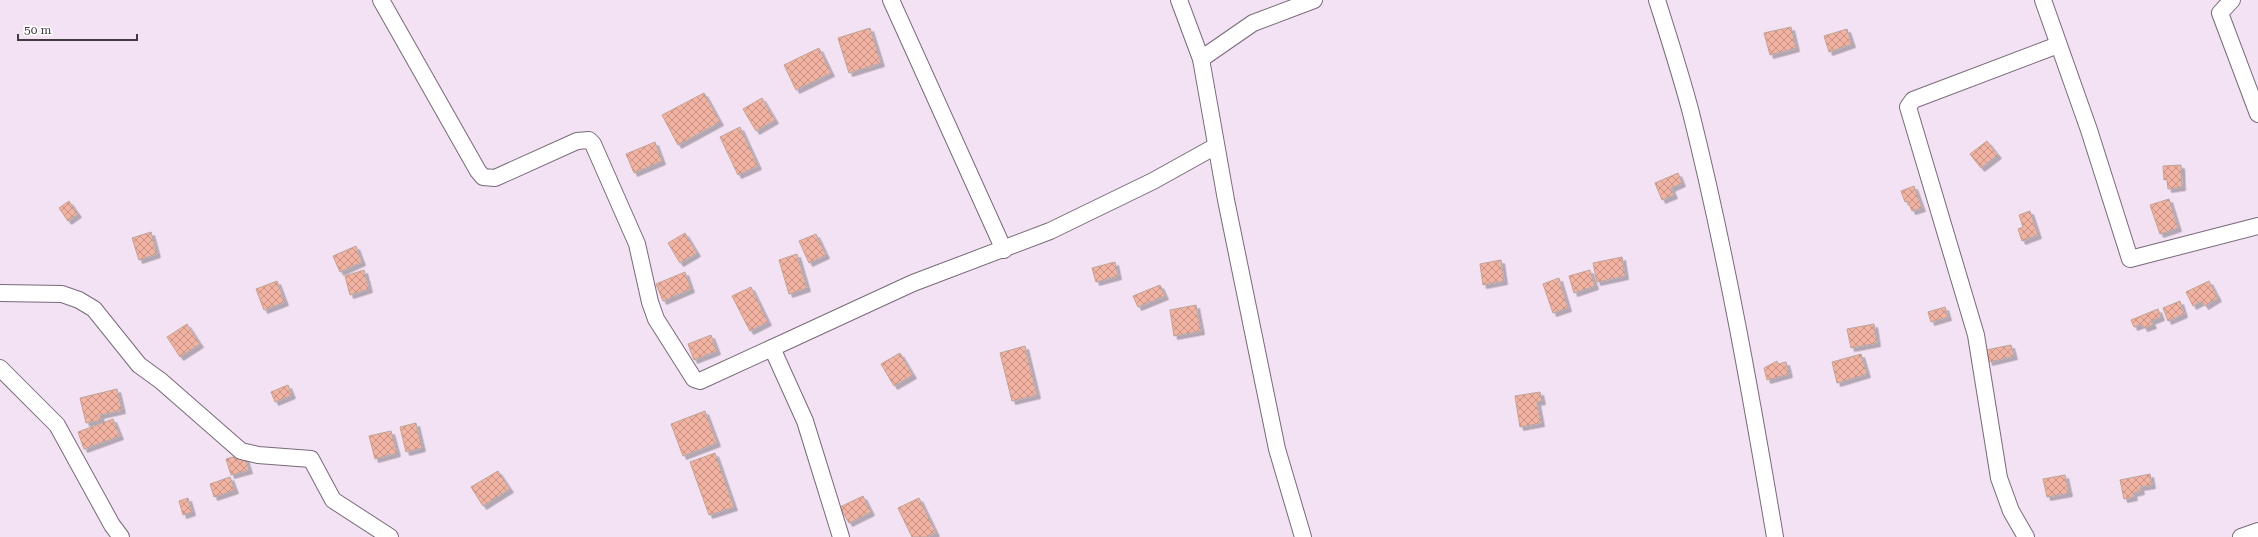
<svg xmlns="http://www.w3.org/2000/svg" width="2258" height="537" viewBox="0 0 2258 537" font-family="'Roboto Serif',serif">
<defs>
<pattern id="building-cross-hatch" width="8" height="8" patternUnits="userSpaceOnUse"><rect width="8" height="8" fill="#f2b2a1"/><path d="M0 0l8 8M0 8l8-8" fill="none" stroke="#c69285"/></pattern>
<filter id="shadow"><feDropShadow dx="3.5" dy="3.5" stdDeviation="0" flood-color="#0004"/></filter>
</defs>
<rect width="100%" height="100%" fill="#f2e2f3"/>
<g fill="url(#building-cross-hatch)" stroke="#bba49e" filter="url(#shadow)">
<polygon points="1791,27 1796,48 1770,55 1764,33"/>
<polygon points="870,28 881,63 849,73 838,38"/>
<polygon points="1847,29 1852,44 1829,52 1824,36"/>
<polygon points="819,48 831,73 796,90 784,65"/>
<polygon points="704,93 720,122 678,145 662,115"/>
<polygon points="762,98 775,120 756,131 743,109"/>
<polygon points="740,127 758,166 738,175 720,137"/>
<polygon points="1987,141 1998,155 1981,168 1970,154"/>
<polygon points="655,142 662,161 634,173 626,154"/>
<polygon points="2181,165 2182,187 2168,189 2167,179 2164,180 2163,166"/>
<polygon points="1678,173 1682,183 1671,188 1674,195 1662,200 1655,183"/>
<polygon points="1914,186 1922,208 1912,211 1908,201 1905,202 1901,191"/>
<polygon points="2169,199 2178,228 2160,234 2150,205"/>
<polygon points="69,201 78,214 68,221 59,208"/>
<polygon points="2030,211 2038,235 2022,241 2018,229 2023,227 2019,215"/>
<polygon points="151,232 157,254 139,260 132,238"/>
<polygon points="685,233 697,253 680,263 668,243"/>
<polygon points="816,234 826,255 809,263 799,241"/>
<polygon points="356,246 362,262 340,272 333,256"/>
<polygon points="797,254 807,288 789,294 779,260"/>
<polygon points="1622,257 1625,276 1597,282 1593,263"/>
<polygon points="1501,260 1504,281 1483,285 1480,264"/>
<polygon points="1115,262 1118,276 1096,282 1092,268"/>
<polygon points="364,270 369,289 350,295 345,276"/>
<polygon points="1590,270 1595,286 1574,293 1569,276"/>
<polygon points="685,272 691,289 663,301 656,284"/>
<polygon points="1559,278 1568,308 1553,313 1543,284"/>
<polygon points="277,281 285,302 264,310 256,289"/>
<polygon points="2209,281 2218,298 2205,306 2202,301 2193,306 2186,292"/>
<polygon points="1160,285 1165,296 1138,307 1133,296"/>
<polygon points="751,287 768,322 750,331 732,296"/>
<polygon points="2180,301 2184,314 2168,321 2163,308"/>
<polygon points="1196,305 1201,331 1174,336 1170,310"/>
<polygon points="1945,307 1948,317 1931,322 1928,312"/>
<polygon points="2158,309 2161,317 2151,321 2153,325 2144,328 2142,324 2134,327 2131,320"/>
<polygon points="187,324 200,344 180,357 167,337"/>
<polygon points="1874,324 1877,343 1851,348 1847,329"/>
<polygon points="711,335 717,351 694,360 688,344"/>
<polygon points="2011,345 2014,356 1989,362 1986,350"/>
<polygon points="1025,346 1037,395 1012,401 1000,353"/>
<polygon points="900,353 913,375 894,386 881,364"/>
<polygon points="1861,354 1867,374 1837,383 1832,362"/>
<polygon points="1777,361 1778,364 1786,362 1789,374 1767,380 1764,368"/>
<polygon points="288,385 292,395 275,402 271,392"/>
<polygon points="117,389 122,410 100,415 101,420 86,423 80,398"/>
<polygon points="1540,392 1542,401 1537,402 1541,423 1520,427 1515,396"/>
<polygon points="705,411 717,443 683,456 671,424"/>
<polygon points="113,419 120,436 84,449 78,432"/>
<polygon points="416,423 422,448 406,452 400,427"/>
<polygon points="391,431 397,453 375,459 369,436"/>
<polygon points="715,453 734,507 709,515 690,462"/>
<polygon points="244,454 249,470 231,475 226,459"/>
<polygon points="498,471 510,489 483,506 471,487"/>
<polygon points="2150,474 2152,485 2140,487 2141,491 2133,493 2134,497 2124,499 2120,480"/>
<polygon points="2065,475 2069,493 2047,497 2043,479"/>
<polygon points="230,477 235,490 214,497 210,484"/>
<polygon points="863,496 871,512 849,523 840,507"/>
<polygon points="188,498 192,512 183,515 179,501"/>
<polygon points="919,498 936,533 927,537 912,537 898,508"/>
</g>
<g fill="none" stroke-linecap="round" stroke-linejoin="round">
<defs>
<g id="minor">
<polyline points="381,0 478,171 483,177 495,178 577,141 589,140 593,144 637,244 650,302 656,319 694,379 700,381 772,348"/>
<polyline points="891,0 1004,250"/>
<polyline points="1179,0 1201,59 1226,200 1277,449 1303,537"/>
<path d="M 1657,0 C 1669,38 1681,75 1691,113 C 1726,253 1751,395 1775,537"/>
<polyline points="2043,0 2089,130 2130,259 2258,226"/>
<polyline points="2232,0 2220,13 2258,114"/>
<polyline points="1201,59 1253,23 1314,0"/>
<polyline points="0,293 62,294 79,300 94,309 139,365 161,381 241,451 258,455 311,459 333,500 390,537"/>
<polyline points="0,368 57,425 112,525 121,537"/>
<polyline points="841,537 805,421 772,348 913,283 1050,231 1153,181 1216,146"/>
<polyline points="2026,537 2011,511 1999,478 1976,335 1908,107 1913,100 2058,45"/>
<polyline points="2241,537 2258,531"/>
</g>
</defs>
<use href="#minor" stroke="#786a79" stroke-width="18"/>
<use href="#minor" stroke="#fff" stroke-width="16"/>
</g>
<path d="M18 34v6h119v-6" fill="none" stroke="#413a41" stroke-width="2"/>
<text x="24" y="34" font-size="12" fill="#413a41" stroke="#ffffff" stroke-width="3" paint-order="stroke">50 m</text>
</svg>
